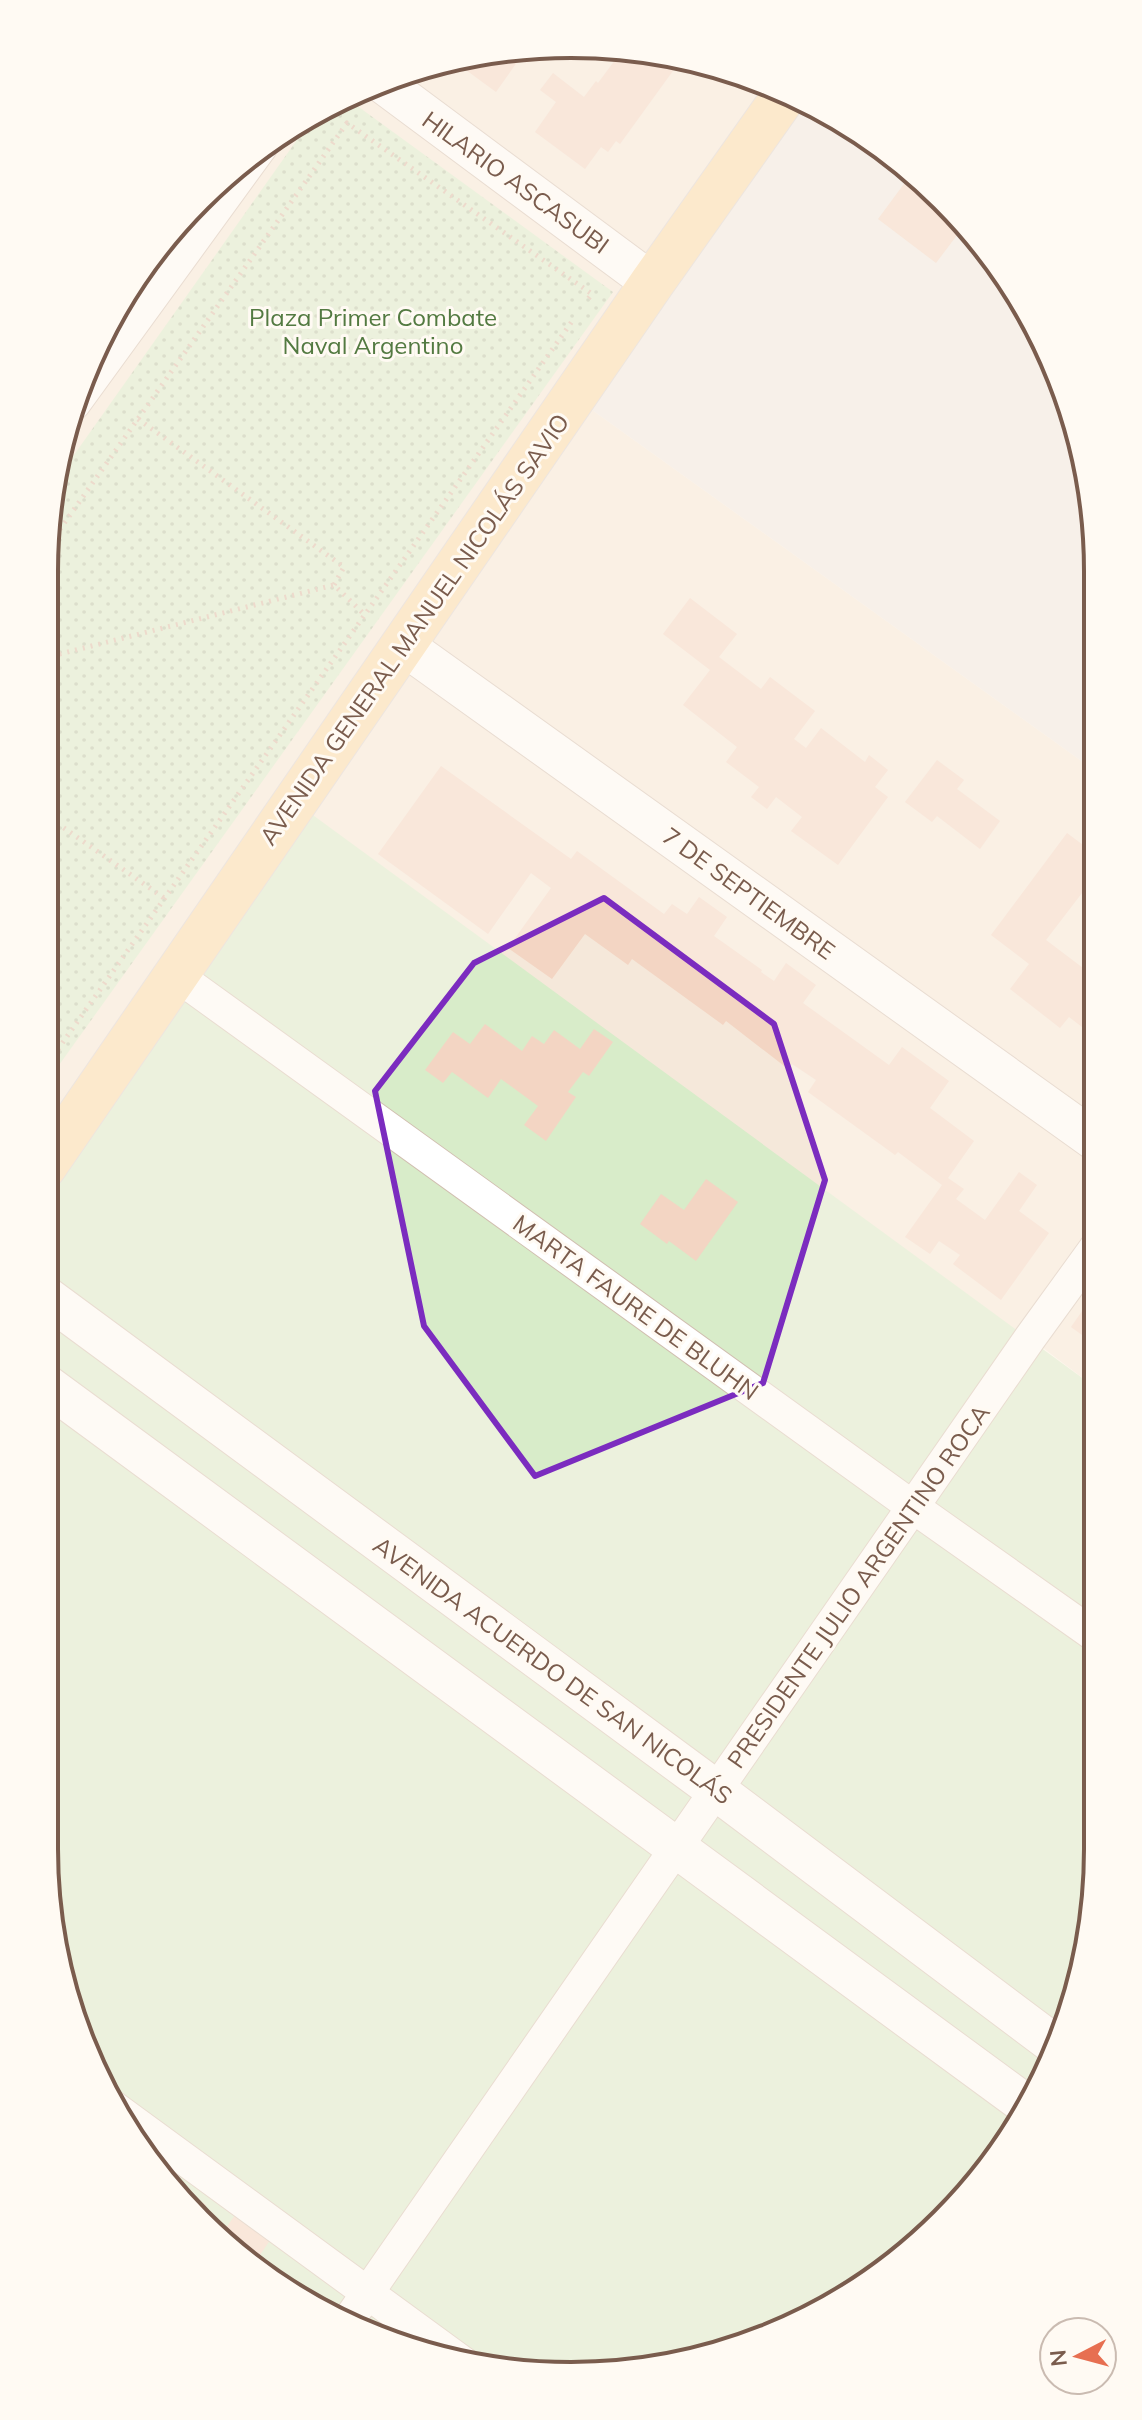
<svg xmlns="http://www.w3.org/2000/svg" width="1142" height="2420" viewBox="0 0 1142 2420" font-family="Mulish,sans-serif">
<defs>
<pattern id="park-dots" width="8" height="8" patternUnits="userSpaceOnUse" patternTransform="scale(2)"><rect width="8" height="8" fill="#d8ecc9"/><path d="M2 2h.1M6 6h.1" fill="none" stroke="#b4c2a5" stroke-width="1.8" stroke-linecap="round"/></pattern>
</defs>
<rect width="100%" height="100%" fill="#fdf6ec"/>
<polygon fill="#f5e8da" points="571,44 673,54 772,84 574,397 1094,770 1096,1388 1030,1338 44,1167 44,571 54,469 84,370 133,279 198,199 278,133 369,84 468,54"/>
<polygon fill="#efe9e4" points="787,92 891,153 989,250 1058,369 1093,502 1094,770 574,397"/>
<polygon fill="#d8ecc9" points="295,802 1096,1388 1098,1849 1088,1951 1058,2050 967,2197 834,2306 673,2366 571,2376 469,2366 308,2306 174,2196 114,2112 72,2019 44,1849 44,1167"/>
<polygon fill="url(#park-dots)" points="345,97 613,292 44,1086 44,571 52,486 316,113"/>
<g fill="#f3d5c3">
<polygon points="527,48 496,92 455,62 453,66 446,61 468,54"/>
<polygon points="616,48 683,57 620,144 616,141 608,152 601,147 585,169 535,132 556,102 540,90 553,73 584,97 596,81 598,83 621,52"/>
<polygon points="912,173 964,226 936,263 878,219"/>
<polygon points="690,598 737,634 719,657 761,689 770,677 815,711 794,739 806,748 821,728 865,762 869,755 888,770 875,787 888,797 838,865 791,831 802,817 776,797 767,809 751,797 759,787 726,762 737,747 683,705 710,670 663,634"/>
<polygon points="937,760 964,780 957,789 1000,821 980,849 937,816 932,822 905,802"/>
<polygon points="441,766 571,859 577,851 664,914 672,904 687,914 699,897 727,917 714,936 762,970 761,972 774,981 786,963 816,985 803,1003 889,1065 902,1047 949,1081 930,1108 974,1141 948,1178 964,1189 956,1199 985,1220 1019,1172 1037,1185 1019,1211 1049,1233 1001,1300 953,1264 960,1255 939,1241 930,1254 905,1237 942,1185 898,1152 895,1155 808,1092 816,1080 792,1064 788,1069 726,1021 723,1025 632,959 628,965 585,934 552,979 508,948 551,888 531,873 488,934 378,854"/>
<polygon points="1067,833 1095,854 1095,876 1046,940 1095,977 1095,1037 1069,1017 1060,1028 1010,989 1029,964 991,935"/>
<polygon points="485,1024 522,1051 532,1036 544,1044 554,1030 580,1049 594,1029 613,1042 589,1076 583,1072 568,1092 576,1097 546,1141 524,1125 538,1106 501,1079 488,1098 452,1072 443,1083 425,1070 453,1032 470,1044"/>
<polygon points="706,1179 738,1202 696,1261 669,1241 667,1244 640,1224 661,1194 684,1210"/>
<polygon points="1096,1291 1096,1330 1089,1340 1071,1327"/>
<polygon points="172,2182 206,2205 199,2216 174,2196 168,2187"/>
<polygon points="235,2215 271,2239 255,2262 221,2235"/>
</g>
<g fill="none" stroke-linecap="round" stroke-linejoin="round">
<defs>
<g id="minor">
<polyline points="74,404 261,147"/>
<polyline points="176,975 913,1507 1097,1637"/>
<polyline points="112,2106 466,2365"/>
<polyline points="348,2321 1030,1338 1096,1247"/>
</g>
<g id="tertiary">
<polyline points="380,81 652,283"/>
<polyline points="403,645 1096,1141"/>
<polyline points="44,1295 717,1791 1059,2048"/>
<polyline points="44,1383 1025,2104"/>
</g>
<polyline id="primary" points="44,1167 652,283 787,92"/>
</defs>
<use href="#minor" stroke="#d1beb0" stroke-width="34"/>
<use href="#tertiary" stroke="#d1beb0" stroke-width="42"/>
<use href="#primary" stroke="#dad1cd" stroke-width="46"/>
<g stroke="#d9b8a5" stroke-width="5" stroke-dasharray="2 6" stroke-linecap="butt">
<polyline points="138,419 344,567 334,585"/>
<polyline points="46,549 347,123 592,294 588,299"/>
<polyline points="44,658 334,585 366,616"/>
<polyline points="44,814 164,898"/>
<polyline points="44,1069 573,320"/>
</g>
<use href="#minor" stroke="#fff" stroke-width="32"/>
<use href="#tertiary" stroke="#fff" stroke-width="40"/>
<use href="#primary" stroke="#fbd9a5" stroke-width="44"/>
</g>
<path d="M0 0H1142V2420H0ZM 604,898 L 774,1024 L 825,1180 L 763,1383 L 535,1476 L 424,1326 L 375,1091 L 474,963 Z" fill="#fdf6ec" fill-opacity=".55" fill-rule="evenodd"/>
<path fill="none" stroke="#7b2cbf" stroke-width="6" stroke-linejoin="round" d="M 604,898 L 774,1024 L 825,1180 L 763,1383 L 535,1476 L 424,1326 L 375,1091 L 474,963 Z"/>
<g text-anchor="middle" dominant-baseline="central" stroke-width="6" stroke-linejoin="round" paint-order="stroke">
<g font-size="24" fill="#7a5c4d" stroke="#fffaf3">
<text transform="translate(516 182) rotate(36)">HILARIO ASCASUBI</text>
<text transform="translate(414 629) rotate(-55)">AVENIDA GENERAL MANUEL NICOLÁS SAVIO</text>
<text transform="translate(749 893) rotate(36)">7 DE SEPTIEMBRE</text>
<text transform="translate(636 1307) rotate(36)">MARTA FAURE DE BLUHN</text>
<text transform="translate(858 1586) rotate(-55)">PRESIDENTE JULIO ARGENTINO ROCA</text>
<text transform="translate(553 1670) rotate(36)">AVENIDA ACUERDO DE SAN NICOLÁS</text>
</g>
<g font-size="24" fill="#537a41" stroke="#fffaf3">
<text x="373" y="317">Plaza Primer Combate<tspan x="373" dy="28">Naval Argentino</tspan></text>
</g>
</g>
<path d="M0 0H1142V2420H0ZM571 58H571A513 513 0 0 1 1084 571V1849A513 513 0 0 1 571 2362H571A513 513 0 0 1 58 1849V571A513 513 0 0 1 571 58Z" fill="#fffaf3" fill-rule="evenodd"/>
<path fill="none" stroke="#7a5c4d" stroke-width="4" d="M571 58H571A513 513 0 0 1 1084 571V1849A513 513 0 0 1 571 2362H571A513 513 0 0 1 58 1849V571A513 513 0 0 1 571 58Z"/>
<g transform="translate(1078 2356) rotate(264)"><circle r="38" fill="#fffaf3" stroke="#cabbb1" stroke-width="2"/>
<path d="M0-6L14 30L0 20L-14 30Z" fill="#e76f51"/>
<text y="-12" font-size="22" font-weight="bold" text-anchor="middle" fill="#7a5c4d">N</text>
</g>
</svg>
